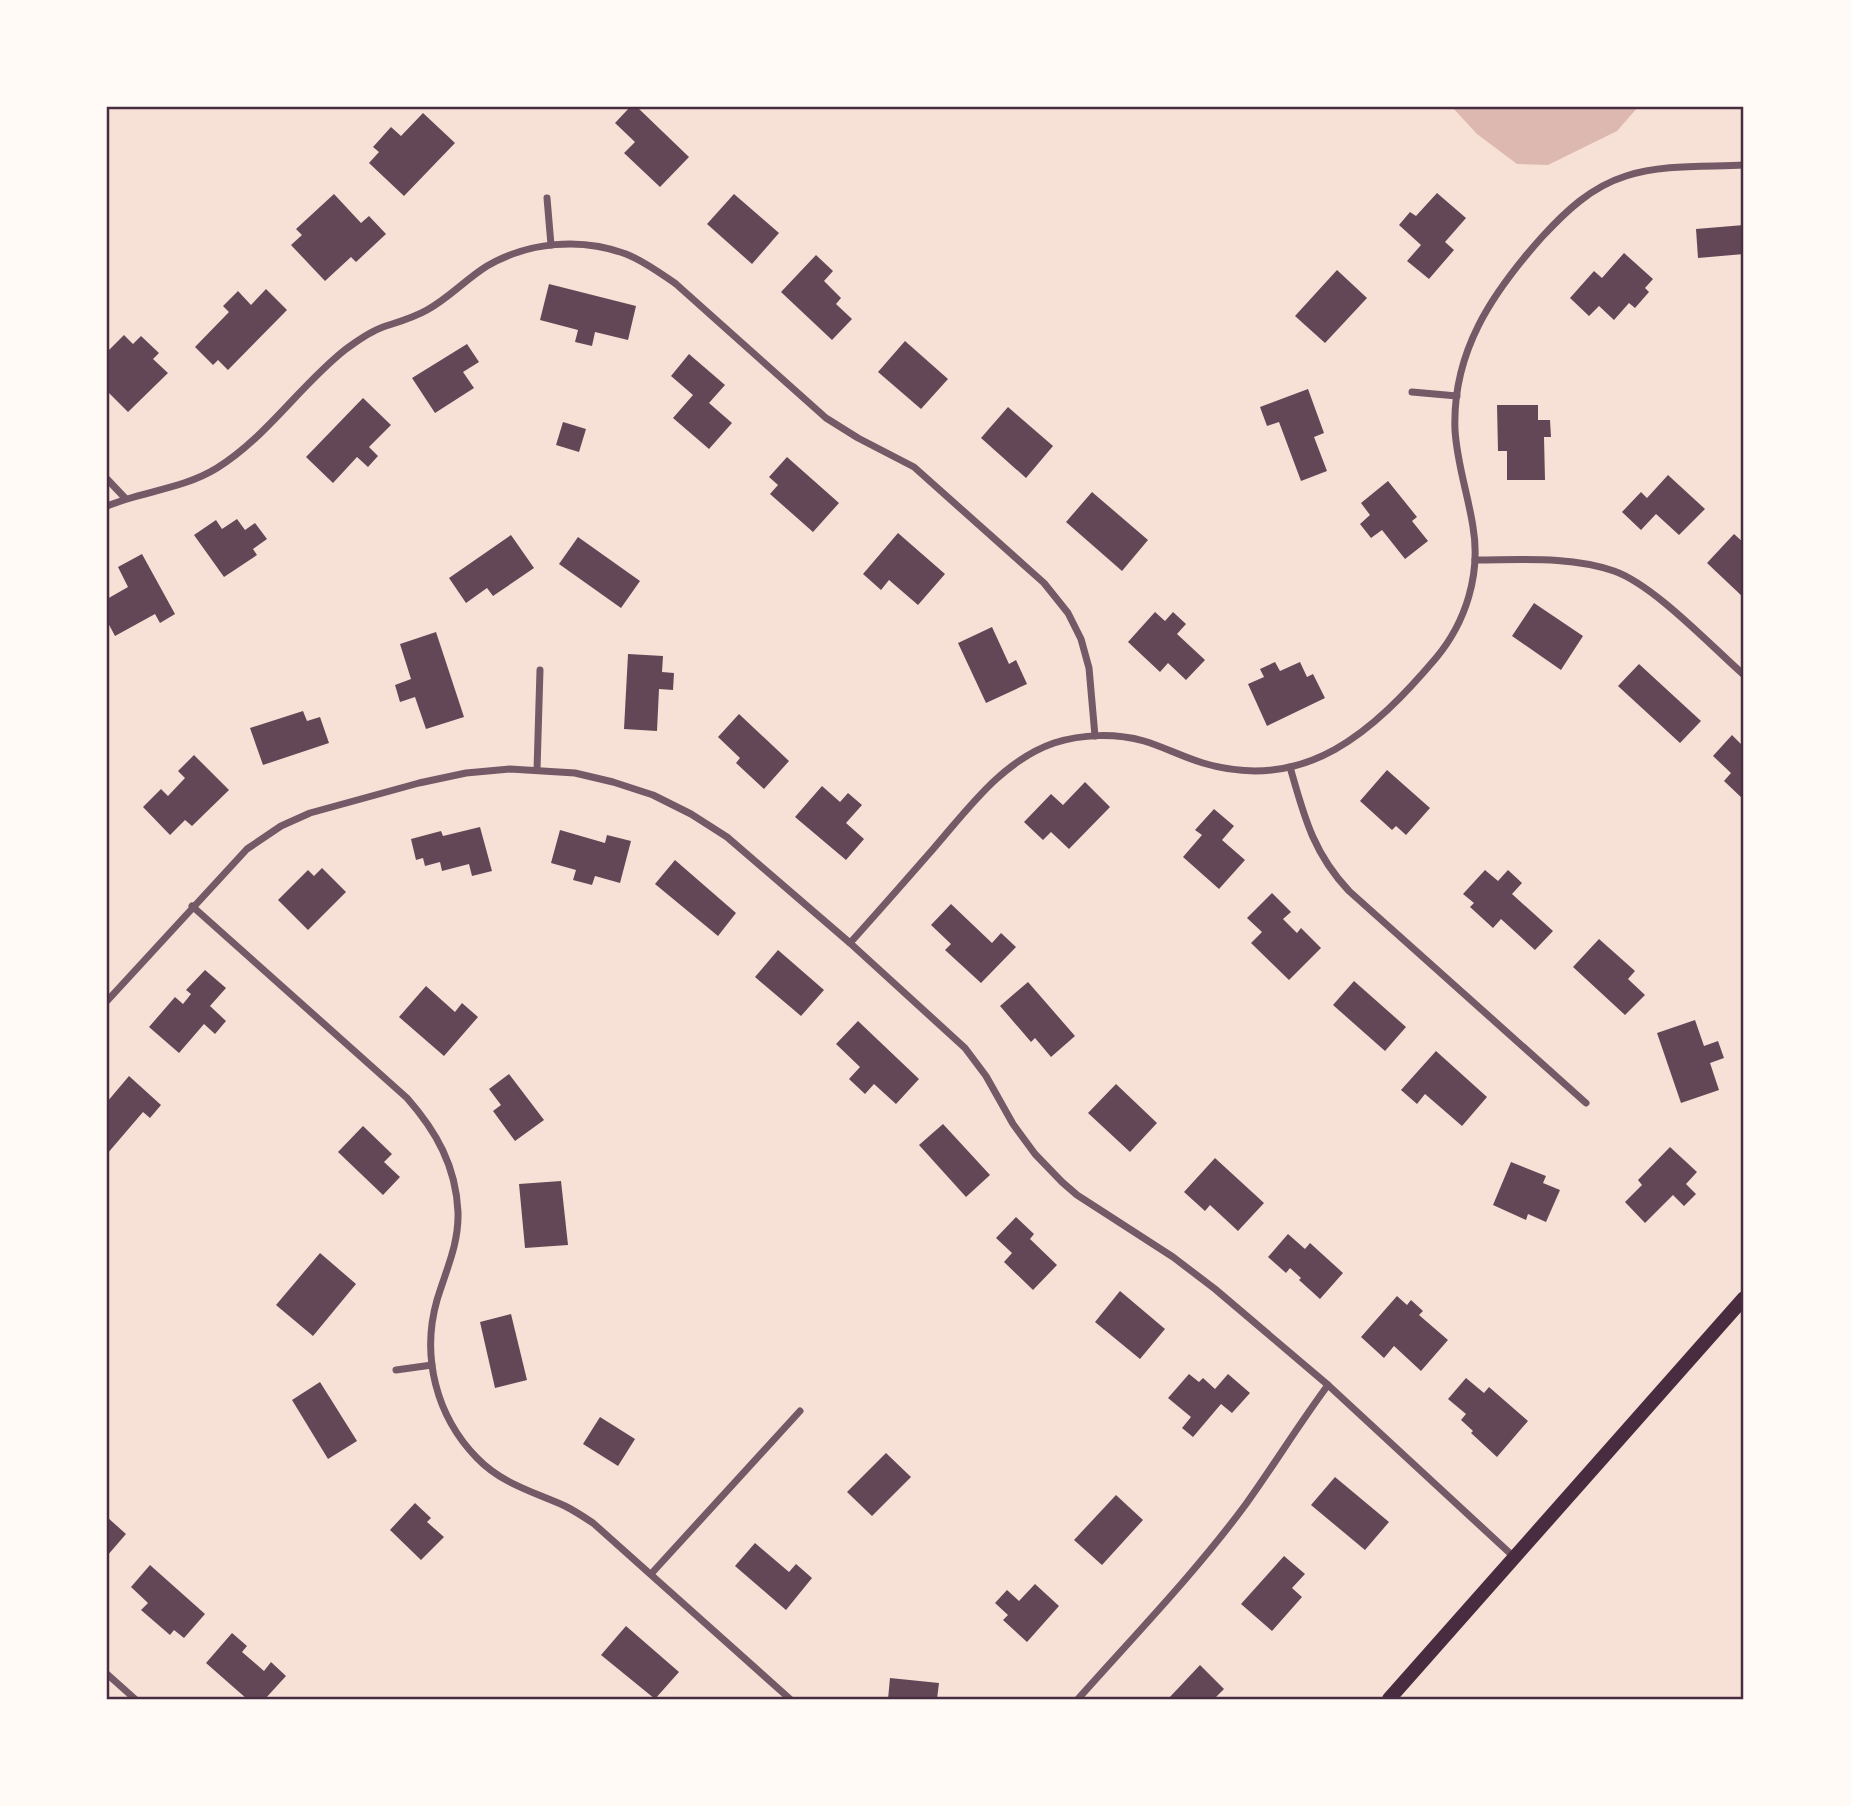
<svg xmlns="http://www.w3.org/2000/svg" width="1851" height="1806" viewBox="0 0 1851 1806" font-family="'Sofia Sans Condensed',sans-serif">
<rect width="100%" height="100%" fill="#f7e1d7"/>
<polygon fill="#dcb8b0" points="1452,107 1638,107 1617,131 1548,165 1517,164 1477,134"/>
<g fill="#644757">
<polygon points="630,107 637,107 689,157 660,187 624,153 635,142 615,123"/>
<polygon points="423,113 455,143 404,196 369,163 379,152 373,147 391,127 401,136"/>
<polygon points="1437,193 1466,218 1445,242 1454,250 1429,279 1407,261 1421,245 1399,225 1410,212 1416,216"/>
<polygon points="334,194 361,223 369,216 386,234 356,262 351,257 325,281 291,245 302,235 296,229"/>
<polygon points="734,194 779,233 752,264 707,224"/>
<polygon points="1744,225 1744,254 1698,258 1696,229"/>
<polygon points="1624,253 1653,279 1645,288 1649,292 1635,308 1629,303 1614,320 1599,306 1589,316 1570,298 1594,271 1602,278"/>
<polygon points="816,255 833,271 824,281 841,298 836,304 852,319 832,340 781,292"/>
<polygon points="1337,270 1367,298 1325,343 1295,316"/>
<polygon points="549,284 636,306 628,340 595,332 592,346 575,342 578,330 540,320"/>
<polygon points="266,289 287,310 228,370 218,360 213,365 195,347 229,312 223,306 238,291 251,305"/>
<polygon points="124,335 133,344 141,336 159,353 153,359 168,373 128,412 107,391 107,352"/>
<polygon points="905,341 948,379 921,409 878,372"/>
<polygon points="467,344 479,362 463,372 474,388 435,413 412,378"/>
<polygon points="689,354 725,385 709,403 732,423 709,449 673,418 693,395 671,376"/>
<polygon points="1308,389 1324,433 1314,437 1327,471 1301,481 1279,422 1267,426 1260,407"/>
<polygon points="363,398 391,425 369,447 378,456 368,467 357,457 333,483 306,457"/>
<polygon points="1497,405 1538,405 1538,420 1550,420 1551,437 1544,437 1545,480 1507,480 1507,451 1498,451"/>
<polygon points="1008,407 1053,446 1026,478 981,438"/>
<polygon points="563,422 586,429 579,452 556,445"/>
<polygon points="787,457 839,503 813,532 770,494 778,485 769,477"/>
<polygon points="1668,475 1705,509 1679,535 1656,514 1641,530 1622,512 1641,492 1647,498"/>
<polygon points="1388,481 1417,517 1412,521 1428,541 1405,559 1382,530 1371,538 1360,524 1370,515 1361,503"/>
<polygon points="1092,492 1148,540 1122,571 1066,522"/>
<polygon points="237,519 245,530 255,523 267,539 253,549 257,555 224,577 194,535 216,520 222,529"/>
<polygon points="898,533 945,574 918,605 889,580 881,590 863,574"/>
<polygon points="1734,534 1744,543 1744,598 1707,563"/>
<polygon points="511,535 534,568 493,596 487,588 466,603 449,578"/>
<polygon points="578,537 640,581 621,608 559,564"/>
<polygon points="142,554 175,614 160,623 155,614 115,636 107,621 107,599 128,587 118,567"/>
<polygon points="1534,603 1583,636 1561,670 1512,636"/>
<polygon points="1155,612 1165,621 1173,612 1186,624 1177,634 1205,660 1186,680 1168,663 1160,672 1128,642"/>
<polygon points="992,627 1009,664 1016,660 1027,684 986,703 958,643"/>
<polygon points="436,632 464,717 426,729 415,697 400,702 395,685 411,679 400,644"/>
<polygon points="628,654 663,656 662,672 674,673 673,690 659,689 657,731 624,729"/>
<polygon points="1275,662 1280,671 1300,662 1307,677 1313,674 1325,698 1267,726 1248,684 1264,677 1260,669"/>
<polygon points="1639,664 1701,721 1680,743 1618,686"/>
<polygon points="303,711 307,721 320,717 329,743 263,765 250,728"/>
<polygon points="739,714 789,761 764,789 736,763 740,758 718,737"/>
<polygon points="1732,735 1744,747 1744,800 1724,781 1731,773 1713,756"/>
<polygon points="194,755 229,790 192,826 185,820 170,835 143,807 161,789 168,796 185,778 178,771"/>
<polygon points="1387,770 1430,808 1406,835 1396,826 1392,830 1360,801"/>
<polygon points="1085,782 1110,807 1069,849 1051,832 1043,840 1024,822 1051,794 1063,805"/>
<polygon points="822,786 840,802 848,793 862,805 846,823 864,839 846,860 795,817"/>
<polygon points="1214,809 1234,826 1222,840 1245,860 1219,889 1183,857 1202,835 1195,830"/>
<polygon points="480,827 492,871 472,876 469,864 442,871 440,862 425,866 423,858 416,860 411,839 441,831 443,836"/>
<polygon points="560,830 605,843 607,835 631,841 620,883 595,876 592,885 573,880 576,870 551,863"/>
<polygon points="675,860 736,913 718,936 655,884"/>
<polygon points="322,868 346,892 308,930 278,900 308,870 314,876"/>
<polygon points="1485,870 1498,881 1508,870 1522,883 1512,894 1553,931 1535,950 1501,919 1493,928 1470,907 1474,903 1463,894"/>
<polygon points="1272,893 1291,912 1283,919 1297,933 1301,928 1321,948 1289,980 1251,943 1262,932 1247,918"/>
<polygon points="951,904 992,943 1001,933 1016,947 981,983 945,950 951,944 931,925"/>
<polygon points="1599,939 1635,971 1628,979 1645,995 1625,1015 1573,967"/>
<polygon points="778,950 824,990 801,1016 755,977"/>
<polygon points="205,970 226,988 210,1006 226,1021 215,1034 204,1024 179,1053 149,1027 175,997 183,1004 191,994 186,990"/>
<polygon points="1354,981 1406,1027 1385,1051 1333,1005"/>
<polygon points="1028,982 1075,1036 1051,1057 1035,1038 1031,1042 1000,1006"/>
<polygon points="426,986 455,1012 462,1003 478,1017 444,1056 399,1017"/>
<polygon points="1695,1020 1704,1046 1718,1041 1724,1058 1710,1063 1719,1090 1681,1103 1657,1033"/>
<polygon points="858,1021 919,1079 896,1104 874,1084 865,1094 849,1079 860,1067 836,1044"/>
<polygon points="1436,1051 1487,1097 1462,1126 1425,1094 1417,1104 1401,1090"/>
<polygon points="509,1074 544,1120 515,1141 493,1111 501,1105 489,1089"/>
<polygon points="129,1076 161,1105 150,1118 143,1112 107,1154 107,1102"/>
<polygon points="1116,1084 1157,1123 1130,1152 1088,1113"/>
<polygon points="943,1124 990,1175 966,1197 919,1145"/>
<polygon points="363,1126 392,1154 384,1162 400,1177 383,1195 338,1152"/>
<polygon points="1670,1147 1697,1172 1686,1184 1696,1194 1684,1206 1673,1195 1645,1223 1625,1202 1642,1185 1638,1180"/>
<polygon points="1215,1158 1264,1203 1238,1231 1210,1205 1205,1211 1184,1192"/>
<polygon points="1511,1162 1546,1176 1543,1183 1560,1190 1546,1222 1528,1214 1526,1220 1493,1205"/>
<polygon points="561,1181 568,1245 525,1248 519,1184"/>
<polygon points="1016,1217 1034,1234 1030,1239 1057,1265 1033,1290 1004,1262 1012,1253 996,1238"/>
<polygon points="1288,1234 1305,1249 1310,1243 1343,1273 1320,1299 1299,1280 1301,1278 1290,1268 1286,1273 1268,1257"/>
<polygon points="320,1253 356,1284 313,1336 276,1305"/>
<polygon points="1120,1291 1165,1329 1140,1359 1095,1322"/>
<polygon points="1397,1296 1407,1305 1411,1300 1423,1311 1419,1315 1448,1340 1421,1371 1394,1346 1384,1358 1361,1337"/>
<polygon points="511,1314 527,1380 495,1388 480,1322"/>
<polygon points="1189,1374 1199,1382 1203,1378 1215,1389 1228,1374 1250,1393 1232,1413 1221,1404 1193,1437 1182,1428 1191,1417 1168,1398"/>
<polygon points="1466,1378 1484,1393 1489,1387 1528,1421 1497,1457 1471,1433 1473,1431 1461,1420 1466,1414 1448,1399"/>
<polygon points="320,1382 357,1441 328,1459 292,1400"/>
<polygon points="600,1417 635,1439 618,1466 583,1444"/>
<polygon points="886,1453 911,1477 872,1516 847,1492"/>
<polygon points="1335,1477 1389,1522 1365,1550 1311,1505"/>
<polygon points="1116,1495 1143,1520 1102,1565 1074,1540"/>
<polygon points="415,1503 431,1518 427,1522 444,1537 421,1560 390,1530"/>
<polygon points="107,1517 126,1534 107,1556"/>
<polygon points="755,1543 789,1572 796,1564 812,1578 786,1610 735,1566"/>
<polygon points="1284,1556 1305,1574 1292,1588 1302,1597 1272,1631 1241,1604"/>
<polygon points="150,1565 205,1614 184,1638 174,1630 170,1635 141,1610 148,1603 131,1587"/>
<polygon points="1035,1584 1059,1606 1027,1642 1003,1620 1008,1615 995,1603 1007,1590 1019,1601"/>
<polygon points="626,1626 679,1672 655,1699 601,1655"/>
<polygon points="232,1633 247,1646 242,1652 264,1671 271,1662 286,1676 265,1699 247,1699 206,1663"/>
<polygon points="1200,1665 1224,1689 1214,1699 1168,1699"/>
<polygon points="890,1678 939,1683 937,1699 888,1699"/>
</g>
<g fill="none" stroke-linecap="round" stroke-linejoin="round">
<g stroke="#755966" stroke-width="7">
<polyline points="547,198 551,245"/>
<polyline points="1412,392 1457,396"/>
<polyline points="107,479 125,498"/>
<path d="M 107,506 C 143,491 183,489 217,468 C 267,437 300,385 346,349 C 357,341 369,332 383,327 C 398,322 413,318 427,310 C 449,298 466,279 487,266 C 528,242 581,237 626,254 C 644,261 660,273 676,284 L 826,418 L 858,438 L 914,467 L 1044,583 L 1068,613 L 1081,639 L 1089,668 L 1095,736"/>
<path d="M 1475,560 C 1521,560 1570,556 1614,571 C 1654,585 1711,646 1744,675"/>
<path d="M 1290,767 C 1304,816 1313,853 1349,891 L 1586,1103"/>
<polyline points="537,770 540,670"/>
<path d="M 192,906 L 407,1098 C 436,1131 456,1166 458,1212 C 459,1244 446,1270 437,1300 C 421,1356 436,1416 477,1458 C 502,1484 534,1492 565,1506 C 575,1511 584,1517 593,1523 L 790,1699"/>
<path d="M 850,943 C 878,912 906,880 934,848 C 968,809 1002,761 1054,743 C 1082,734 1115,733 1144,741 C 1164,747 1183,757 1203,763 C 1306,794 1374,731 1436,658 C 1466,622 1481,574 1473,527 C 1468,494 1457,464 1455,430 C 1452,352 1492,293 1542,237 C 1566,211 1591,187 1626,176 C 1663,164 1706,167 1744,165"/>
<polyline points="107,1001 247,849 281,826 310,813 419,783 466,773 510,769 575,773 613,782 653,795 691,814 727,837 850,943 965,1048 986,1076 1013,1124 1035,1154 1062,1182 1077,1195 1173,1257 1215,1289 1328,1385 1514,1557"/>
<polyline points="396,1370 432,1365"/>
<polyline points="651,1574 800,1411"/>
<polyline points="107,1674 135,1699"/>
<path d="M 1078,1699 C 1135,1635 1195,1573 1246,1504 C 1274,1465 1299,1424 1328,1385"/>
</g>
<polyline stroke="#4a2c40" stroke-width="14" points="1389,1699 1744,1298"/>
</g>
<rect width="1851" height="1806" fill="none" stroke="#fffaf5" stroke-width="217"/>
<rect x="108" y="108" width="1634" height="1590" fill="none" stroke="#4a2c40" stroke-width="2.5"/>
</svg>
